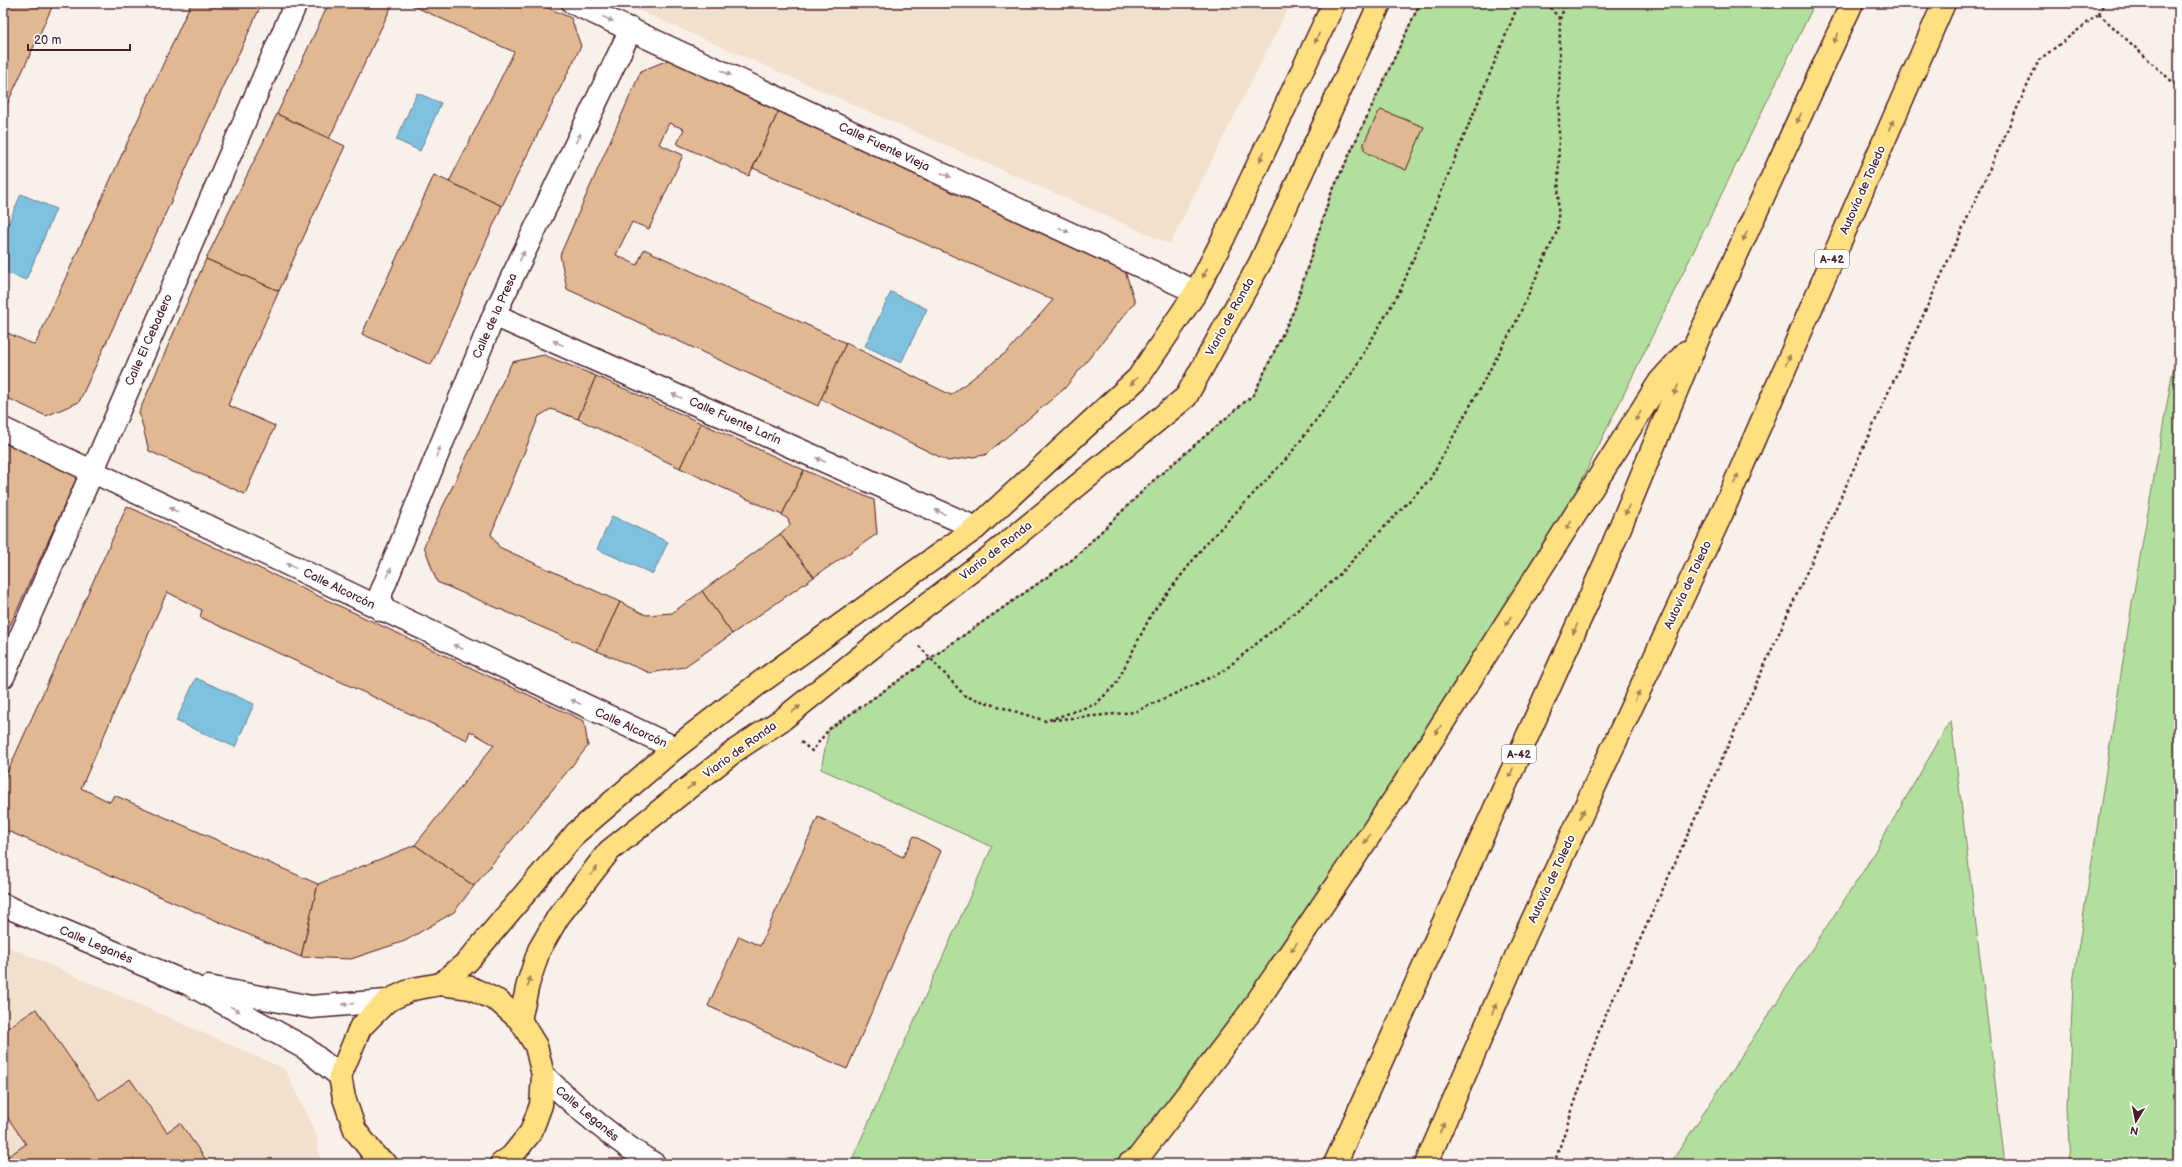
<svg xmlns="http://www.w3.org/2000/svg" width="2182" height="1167" viewBox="0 0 2182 1167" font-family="'Balsamiq Sans',sans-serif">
<rect width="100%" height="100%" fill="#f9f1e9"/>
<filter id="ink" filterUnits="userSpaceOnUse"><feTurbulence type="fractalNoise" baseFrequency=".025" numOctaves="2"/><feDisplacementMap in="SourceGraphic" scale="8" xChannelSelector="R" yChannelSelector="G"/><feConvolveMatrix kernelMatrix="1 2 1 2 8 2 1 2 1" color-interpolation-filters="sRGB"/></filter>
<g filter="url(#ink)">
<g fill="#f2e0cf">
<polygon points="622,3 1291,3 1170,244"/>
<polygon points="3,944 285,1069 317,1137 321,1164 3,1164"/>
</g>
<g fill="#b1df9e" stroke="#7e7f64">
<polygon points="1420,3 1815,3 1529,588 1395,798 1129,1164 850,1164 992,847 821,769 829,729 1073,559 1154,480 1254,394 1294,310 1330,196"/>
<polygon points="2179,335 2179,1164 2071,1164 2068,1107 2073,983 2133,597"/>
<polygon points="1951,720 2005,1164 1670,1164 1864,870"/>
</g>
<g fill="#7ec2df" stroke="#698197">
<polygon points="417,93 441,103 420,151 396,140"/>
<polygon points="21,194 56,209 26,280 3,271 3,236"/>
<polygon points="891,292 927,309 901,363 865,346"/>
<polygon points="612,516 668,542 653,574 597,549"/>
<polygon points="196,678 254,704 235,747 176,721"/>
</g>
<g fill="#e1b891" stroke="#4a1f2b">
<polygon points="3,3 54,3 3,113"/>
<polygon points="191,3 262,3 79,402 46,416 3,396 3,331 35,345"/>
<polygon points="329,3 393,3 329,139 277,114"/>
<polygon points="407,3 537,3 571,18 581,46 502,206 449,182 514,52"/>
<polygon points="673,58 780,108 749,176 677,144 684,129 669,123 659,144 683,155 649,229 632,222 616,255 637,265 644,249 846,343 818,406 567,289 560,255 641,71"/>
<polygon points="780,108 1124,268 1135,302 1064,389 985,455 948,461 821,399 846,343 951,395 1008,351 1053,300 753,168"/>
<polygon points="1381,110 1424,127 1406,170 1369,154 1364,150 1364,143 1378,113"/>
<polygon points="277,114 345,146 279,291 206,259"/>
<polygon points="434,175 502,206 431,365 362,334"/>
<polygon points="206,259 279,291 228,405 275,426 245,494 149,451 139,412"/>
<polygon points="544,355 596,376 578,419 551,409 539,416 491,534 499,547 620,602 597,651 437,582 424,546 512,362"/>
<polygon points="596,376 701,423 680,468 578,419"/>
<polygon points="701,423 804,470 782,515 680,468"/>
<polygon points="3,442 78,475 3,641"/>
<polygon points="804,470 874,500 877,534 814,577 780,534 790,525 788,519 782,515"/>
<polygon points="127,506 584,721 588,746 474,886 415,845 494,745 470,731 467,740 200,617 202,610 167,592 81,788 110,802 114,795 318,884 301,957 3,829 3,782"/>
<polygon points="780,534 814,577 732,634 702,591"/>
<polygon points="702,591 732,634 684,667 650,673 597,651 620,602 646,615 672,613"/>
<polygon points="818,817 903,857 914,836 941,851 847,1069 708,1006 739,936 760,946"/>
<polygon points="415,845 474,886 454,912 405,941 351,959 301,957 318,884"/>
<polygon points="36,1009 99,1100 130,1079 167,1132 180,1123 209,1164 3,1164 3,1160 26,1144 3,1111 3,1031"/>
</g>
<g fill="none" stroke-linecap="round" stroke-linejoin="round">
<defs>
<g id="minor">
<polyline points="573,3 1196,292"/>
<polyline points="494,315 976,528"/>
<polyline points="3,429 675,748"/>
<polyline points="381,610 381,593 494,315 631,29"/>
<polyline points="3,677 296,3"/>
<polyline points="3,905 189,984 305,1048 340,1076"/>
<polyline points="208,987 311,1007 387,1001"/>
<path d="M 543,1075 C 577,1108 613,1139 654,1164"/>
</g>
<g id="major">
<polyline points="441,984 468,961 576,833 675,748 758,684 976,528 1138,378 1196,292 1223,239 1334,3"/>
<polyline points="520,1020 528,984 539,950 558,917 609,851 736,750 783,719 900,625 991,556 1186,397 1260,263 1380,3"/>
<polyline points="386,1164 376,1157 355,1130 344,1098 340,1076 360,1028 387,1001 413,989 441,984 471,988 498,1001 520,1020 536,1046 543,1075 541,1105 531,1132 512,1156 501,1164"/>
</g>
<g id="highway">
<polyline points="1129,1164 1138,1158 1248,1015 1395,798 1660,381 1686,352"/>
<polyline points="1335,1164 1607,559 1697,341 1852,3"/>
<polyline points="1426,1164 1525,936 1721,515 1944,3"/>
</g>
</defs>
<use href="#minor" stroke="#4a1f2b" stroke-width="25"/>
<use href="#major" stroke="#4a1f2b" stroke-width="25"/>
<use href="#highway" stroke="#4a1f2b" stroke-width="25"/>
<g stroke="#4a1f2b" stroke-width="2.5" stroke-dasharray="3 3" stroke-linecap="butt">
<polyline points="1546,3 1560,19"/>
<polyline points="2099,14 2179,88"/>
<polyline points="2099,14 2104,3"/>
<polyline points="919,646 965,696 1046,721 1096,704 1116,684 1152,613 1204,546 1288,457 1352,373 1401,289 1519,3"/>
<polyline points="1052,720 1135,712 1222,672 1334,580 1430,479 1516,322 1558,229 1560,19 1566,3"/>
<polyline points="801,742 812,751 829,729 1073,559 1154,480 1254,394 1294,310 1330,196 1420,3"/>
<polyline points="1554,1164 1600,1028 2039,60 2099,14"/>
</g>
<use href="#minor" stroke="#fff" stroke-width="22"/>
<use href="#major" stroke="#ffdf80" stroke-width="22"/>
<use href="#highway" stroke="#ffdf80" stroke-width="22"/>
</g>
<defs><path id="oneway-solid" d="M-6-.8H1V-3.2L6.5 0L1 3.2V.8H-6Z"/></defs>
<g fill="#ae9aa0">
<use href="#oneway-solid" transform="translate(608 19) rotate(24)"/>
<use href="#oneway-solid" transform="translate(726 73) rotate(25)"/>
<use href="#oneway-solid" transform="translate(578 138) rotate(-64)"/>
<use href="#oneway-solid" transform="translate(946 175) rotate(25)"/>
<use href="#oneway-solid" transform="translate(1064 230) rotate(25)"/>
<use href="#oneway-solid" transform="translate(522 256) rotate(-64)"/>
<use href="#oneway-solid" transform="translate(558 343) rotate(-156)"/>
<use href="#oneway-solid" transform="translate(677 396) rotate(-156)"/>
<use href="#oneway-solid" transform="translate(438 452) rotate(-68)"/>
<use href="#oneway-solid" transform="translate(821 460) rotate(-156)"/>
<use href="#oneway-solid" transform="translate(174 510) rotate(-154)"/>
<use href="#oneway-solid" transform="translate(940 512) rotate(-156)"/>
<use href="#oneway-solid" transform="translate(291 566) rotate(-154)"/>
<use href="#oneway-solid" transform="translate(389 573) rotate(-68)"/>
<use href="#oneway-solid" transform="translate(458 647) rotate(-155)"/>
<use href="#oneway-solid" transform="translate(576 702) rotate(-155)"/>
<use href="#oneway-solid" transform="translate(348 1004) rotate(176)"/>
<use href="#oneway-solid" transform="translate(235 1009) rotate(29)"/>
</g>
<g fill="#a47f56">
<use href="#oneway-solid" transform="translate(1317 38) rotate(115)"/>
<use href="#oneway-solid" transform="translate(1836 38) rotate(115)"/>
<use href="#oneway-solid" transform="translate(1799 118) rotate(115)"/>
<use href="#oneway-solid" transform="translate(1891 125) rotate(-66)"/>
<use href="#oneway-solid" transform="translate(1262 156) rotate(115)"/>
<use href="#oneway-solid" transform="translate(1745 236) rotate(115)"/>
<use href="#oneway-solid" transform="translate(1205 273) rotate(117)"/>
<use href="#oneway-solid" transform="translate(1788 360) rotate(-66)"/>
<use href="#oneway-solid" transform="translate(1134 381) rotate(136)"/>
<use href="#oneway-solid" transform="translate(1676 390) rotate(112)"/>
<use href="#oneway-solid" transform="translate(1638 416) rotate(122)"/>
<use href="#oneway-solid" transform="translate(1736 479) rotate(-66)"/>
<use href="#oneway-solid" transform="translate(1627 510) rotate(112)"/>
<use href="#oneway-solid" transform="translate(1569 525) rotate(122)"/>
<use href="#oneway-solid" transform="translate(1508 621) rotate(123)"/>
<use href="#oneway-solid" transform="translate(1575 629) rotate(114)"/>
<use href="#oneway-solid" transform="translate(1637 696) rotate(-65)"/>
<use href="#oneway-solid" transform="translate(796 709) rotate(-39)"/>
<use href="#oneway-solid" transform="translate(1438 730) rotate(123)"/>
<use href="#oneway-solid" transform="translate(1511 773) rotate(114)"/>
<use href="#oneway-solid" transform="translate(691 786) rotate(-39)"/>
<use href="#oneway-solid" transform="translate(1582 814) rotate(-65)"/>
<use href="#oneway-solid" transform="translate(1367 839) rotate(124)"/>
<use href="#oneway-solid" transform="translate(594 871) rotate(-52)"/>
<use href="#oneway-solid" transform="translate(1294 947) rotate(124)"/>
<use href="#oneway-solid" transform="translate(529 982) rotate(-74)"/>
<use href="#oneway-solid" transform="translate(1494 1009) rotate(-66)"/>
<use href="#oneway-solid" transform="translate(1442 1128) rotate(-66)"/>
</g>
</g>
<g text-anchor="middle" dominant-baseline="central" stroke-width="3.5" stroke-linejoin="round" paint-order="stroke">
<g fill="#fff" stroke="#80626b" stroke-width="1">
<rect x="1815" y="250" width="34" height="18" rx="3"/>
<rect x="1502" y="745" width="34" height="18" rx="3"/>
</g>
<g font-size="11" font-weight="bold" fill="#4a1f2b">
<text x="1832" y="259">A-42</text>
<text x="1519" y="754">A-42</text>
</g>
<g font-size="12" fill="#4a1f2b" stroke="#fff">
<text transform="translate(884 147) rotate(25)">Calle Fuente Vieja</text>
<text transform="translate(1863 190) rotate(-66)">Autovía de Toledo</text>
<text transform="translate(495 316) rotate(-66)">Calle de la Presa</text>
<text transform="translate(1230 317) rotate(-61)">Viario de Ronda</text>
<text transform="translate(149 340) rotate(-66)">Calle El Cebadero</text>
<text transform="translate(735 421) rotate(24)">Calle Fuente Larín</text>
<text transform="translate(996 551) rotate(-38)">Viario de Ronda</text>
<text transform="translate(1688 585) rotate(-65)">Autovía de Toledo</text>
<text transform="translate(339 589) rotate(26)">Calle Alcorcón</text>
<text transform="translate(631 728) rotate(25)">Calle Alcorcón</text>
<text transform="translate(740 750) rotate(-36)">Viario de Ronda</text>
<text transform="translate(1552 879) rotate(-65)">Autovía de Toledo</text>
<text transform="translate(96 945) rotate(23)">Calle Leganés</text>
<text transform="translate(587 1114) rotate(40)">Calle Leganés</text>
</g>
</g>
<rect width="2182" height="1167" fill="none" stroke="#fff" stroke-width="16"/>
<rect x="8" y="8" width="2166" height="1151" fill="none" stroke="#4a1f2b" stroke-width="1.5" filter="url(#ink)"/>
<g transform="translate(2136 1121) rotate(190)" stroke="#ffffff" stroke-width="3" paint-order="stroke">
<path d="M0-3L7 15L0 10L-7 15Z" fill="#4a1f2b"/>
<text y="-6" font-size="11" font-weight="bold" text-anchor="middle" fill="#4a1f2b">N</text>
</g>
<path d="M28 44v6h102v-6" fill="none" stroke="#4a1f2b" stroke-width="2"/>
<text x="34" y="44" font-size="12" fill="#4a1f2b" stroke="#ffffff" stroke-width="3" paint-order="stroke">20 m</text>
</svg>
